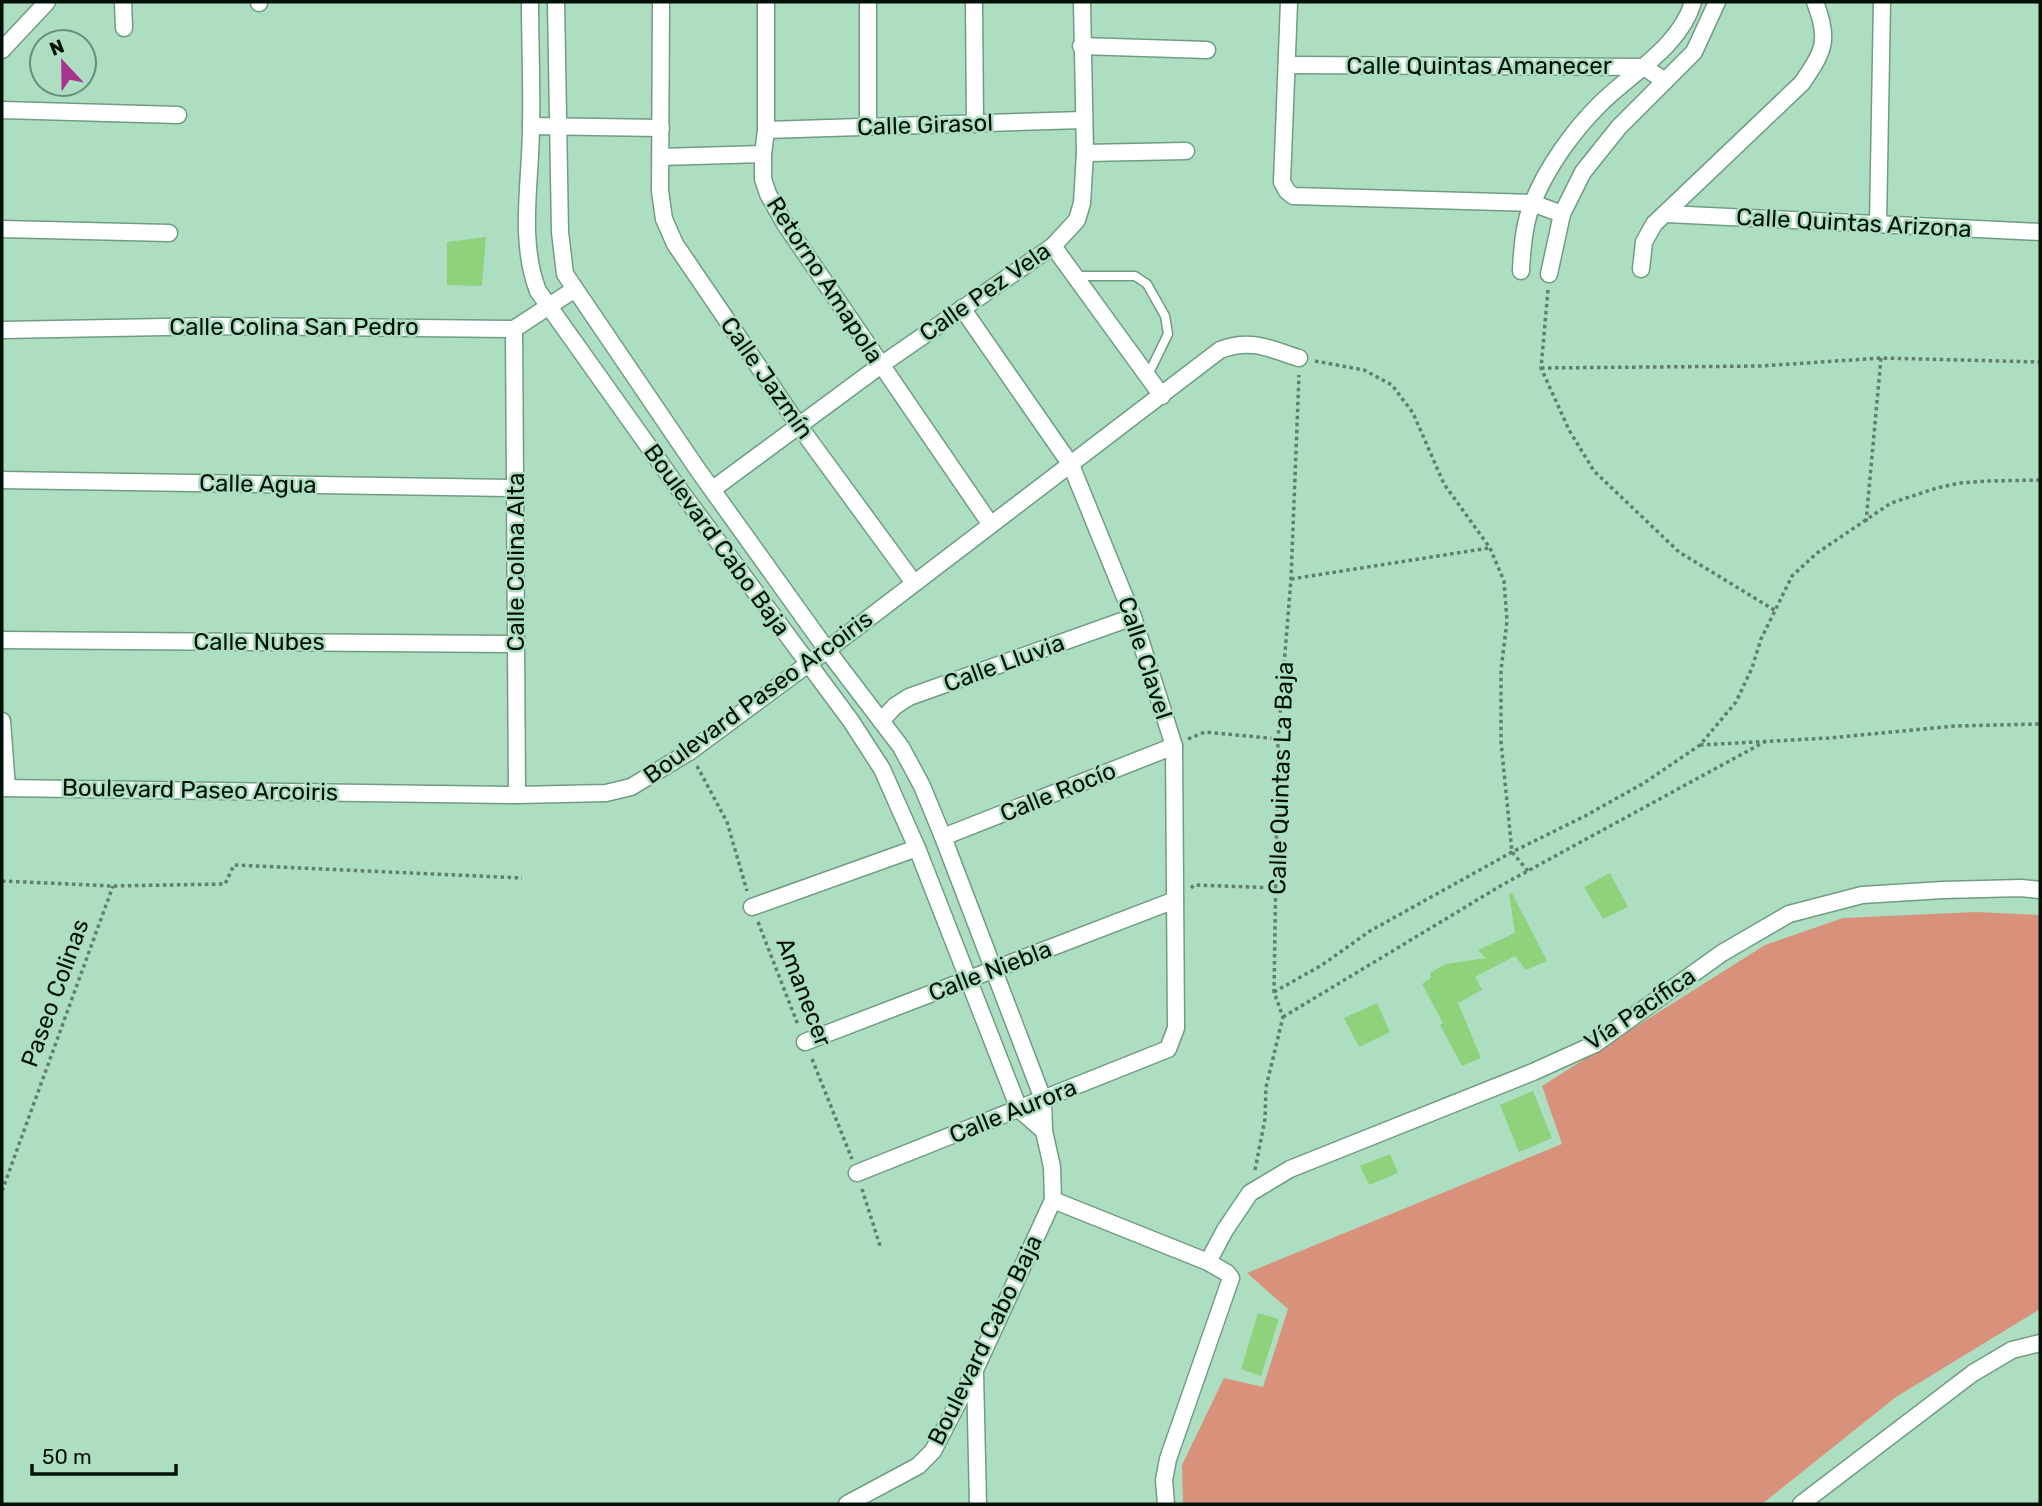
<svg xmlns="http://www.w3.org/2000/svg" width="2042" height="1506" viewBox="0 0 2042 1506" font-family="Rubik,sans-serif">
<rect width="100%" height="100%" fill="#aedec2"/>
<polygon fill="#d8927b" points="1976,912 2040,915 2040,1309 1896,1397 1762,1504 1183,1504 1182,1465 1224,1378 1263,1387 1288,1309 1247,1273 1562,1144 1542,1086 1765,945 1843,918"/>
<g fill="#8fd27b">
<polygon points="486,237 482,286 447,285 447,242"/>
<polygon points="1610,873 1628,907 1603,919 1584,887"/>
<polygon points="1512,893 1547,961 1526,970 1515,956 1475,977 1482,990 1458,1003 1481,1058 1462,1066 1440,1025 1443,1023 1422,984 1431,978 1430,973 1446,964 1486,958 1478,950 1515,933 1509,894"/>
<polygon points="1377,1003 1390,1032 1359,1047 1344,1018"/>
<polygon points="1533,1091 1552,1138 1519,1152 1500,1105"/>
<polygon points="1390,1154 1398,1173 1369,1185 1360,1166"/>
<polygon points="1258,1313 1279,1319 1261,1376 1241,1369"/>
</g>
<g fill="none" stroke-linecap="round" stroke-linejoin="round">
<defs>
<polyline id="lane" points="1075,276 1135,276 1147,284 1165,316 1168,334 1148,375"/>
<g id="street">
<polyline points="123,2 124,28"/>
<path d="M 530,2 C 530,43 532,84 531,126 C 531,180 518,240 538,291 L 676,485 L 851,721 L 882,769 L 917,848 L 1019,1109 L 1044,1131"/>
<polyline points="556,2 560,232 565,274 698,470 827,650 901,747 922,786 943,837 1043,1099 1044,1131 1052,1167 1053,1200 975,1370 933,1451 918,1466 847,1504"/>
<polyline points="661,2 660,191 664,219 675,244 799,426 914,583"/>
<polyline points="766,2 766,130 763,154 763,179 768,194 785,224 991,525"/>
<polyline points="974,2 975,124"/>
<polyline points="1289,2 1282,182 1287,191 1293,196 1532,203 1562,214"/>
<polyline points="259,3 259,2"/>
<polyline points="1081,46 1207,50"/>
<polyline points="2,50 47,2"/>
<polyline points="1288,65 1644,67 1665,81"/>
<polyline points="2,110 178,115"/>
<polyline points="531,126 661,128"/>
<polyline points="868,127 868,2"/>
<polyline points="766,130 1083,120"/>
<polyline points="1085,153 1186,151"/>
<polyline points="661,157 763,154"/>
<polyline points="1667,214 2040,232"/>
<polyline points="1878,224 1882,2"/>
<polyline points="2,229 169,233"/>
<polyline points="1053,246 1162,396"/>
<path d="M 1641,269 L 1644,242 L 1654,224 L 1802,83 C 1824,51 1830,40 1815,2"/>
<path d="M 1521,271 C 1522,248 1524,222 1533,202 C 1547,167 1573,131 1600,104 C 1631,73 1680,47 1693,2"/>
<polyline points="1549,274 1562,214 1583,172 1619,127 1694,52 1717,2"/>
<polyline points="514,329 517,795"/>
<polyline points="2,330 219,326 514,329 575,289"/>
<polyline points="2,480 515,488"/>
<polyline points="713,489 881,365 1053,246 1077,220 1082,203 1085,153 1082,2"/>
<polyline points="2,640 516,644"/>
<polyline points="2,721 7,788"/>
<polyline points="881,721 895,706 909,697 1133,617"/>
<path d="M 2,788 L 517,795 L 606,793 L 631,787 L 689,752 L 827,650 L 1220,350 C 1251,338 1270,349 1299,358"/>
<polyline points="943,837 1174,746"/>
<polyline points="752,907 917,848"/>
<polyline points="805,1042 1175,900"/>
<polyline points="857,1173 1168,1049 1176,1028 1174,746 1133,617 1071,465 962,308"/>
<polyline points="1053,1200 1208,1262 1227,1273 1231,1278 1168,1459 1164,1480 1166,1504"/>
<polyline points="1208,1262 1225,1230 1250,1193 1290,1169 1533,1072 1595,1044 1722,953 1789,914 1862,895 1943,890 2021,888 2040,890"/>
<polyline points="975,1373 978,1504"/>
<polyline points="1801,1504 1973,1373 2012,1350 2040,1343"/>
</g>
</defs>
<use href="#lane" stroke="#6f9d82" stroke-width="11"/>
<use href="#street" stroke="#6f9d82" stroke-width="19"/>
<g stroke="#5e7f6c" stroke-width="3.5" stroke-dasharray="3.5 3.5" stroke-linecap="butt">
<polyline points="1548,290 1541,368 1569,430 1594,471 1679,552 1776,611"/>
<polyline points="1315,361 1364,370 1392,385 1413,413 1444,484 1490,548 1504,581 1507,621 1501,670 1501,742 1512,852 1528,871"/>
<polyline points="1541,368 1761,366 1881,358 2040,362"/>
<polyline points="1866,522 1881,358"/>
<polyline points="1291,579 1489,548"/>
<polyline points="1188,739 1205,732 1278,739"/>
<polyline points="1700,745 1829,738 1955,726 2040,724"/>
<polyline points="697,766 727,822 747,891"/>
<polyline points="2,881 113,886 225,884 234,865 522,878"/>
<polyline points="1191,888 1194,885 1277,888"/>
<polyline points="758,922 798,1025"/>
<polyline points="1274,992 1322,965 1370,931 1512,852 1585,816 1644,783 1700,745 1736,702 1752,668 1761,639 1792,576 1817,553 1891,503 1937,488 1959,483 1988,481 2040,480"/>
<polyline points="1283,1017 1502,885 1766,741"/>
<polyline points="812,1059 852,1159"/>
<polyline points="1255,1170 1265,1119 1266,1087 1283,1017 1274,992 1278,739 1291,579 1299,375"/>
<polyline points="862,1189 881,1249"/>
<polyline points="2,1191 113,886"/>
</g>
<use href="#lane" stroke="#fff" stroke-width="8"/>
<use href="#street" stroke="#fff" stroke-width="16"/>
</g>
<g text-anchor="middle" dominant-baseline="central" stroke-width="5" stroke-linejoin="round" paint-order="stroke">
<g font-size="24" fill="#021209" stroke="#aedec2">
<text x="1479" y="66">Calle Quintas Amanecer</text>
<text transform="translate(925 125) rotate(-2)">Calle Girasol</text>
<text transform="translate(1854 223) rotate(3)">Calle Quintas Arizona</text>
<text transform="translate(825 280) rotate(57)">Retorno Amapola</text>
<text transform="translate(985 292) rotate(-35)">Calle Pez Vela</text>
<text x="294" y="327">Calle Colina San Pedro</text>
<text transform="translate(767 378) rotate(55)">Calle Jazmín</text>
<text transform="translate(258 484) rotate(1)">Calle Agua</text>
<text transform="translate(717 540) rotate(54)">Boulevard Cabo Baja</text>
<text transform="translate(516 562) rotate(-90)">Calle Colina Alta</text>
<text x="259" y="642">Calle Nubes</text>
<text transform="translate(1145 658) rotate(72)">Calle Clavel</text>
<text transform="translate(1004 663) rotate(-20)">Calle Lluvia</text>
<text transform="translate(758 697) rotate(-36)">Boulevard Paseo Arcoiris</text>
<text transform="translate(1281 778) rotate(-88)">Calle Quintas La Baja</text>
<text transform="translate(200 790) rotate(1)">Boulevard Paseo Arcoiris</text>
<text transform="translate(1058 792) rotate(-22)">Calle Rocío</text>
<text transform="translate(990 971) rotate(-21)">Calle Niebla</text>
<text transform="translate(804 992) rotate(69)">Amanecer</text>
<text transform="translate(55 993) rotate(-70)">Paseo Colinas</text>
<text transform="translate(1640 1009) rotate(-34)">Vía Pacífica</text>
<text transform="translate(1013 1111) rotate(-22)">Calle Aurora</text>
<text transform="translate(985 1340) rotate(-64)">Boulevard Cabo Baja</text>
</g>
</g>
<rect width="2042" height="1506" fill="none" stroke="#021209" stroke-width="7"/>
<g transform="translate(63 63) rotate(338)"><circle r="33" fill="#aedec2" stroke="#698c78" stroke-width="2"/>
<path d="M0-5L12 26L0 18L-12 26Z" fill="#a7338c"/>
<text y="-10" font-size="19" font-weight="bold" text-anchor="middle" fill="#021209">N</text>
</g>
<path d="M32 1464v10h144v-10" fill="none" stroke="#021209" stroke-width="3.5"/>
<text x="42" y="1464" font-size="21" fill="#021209" stroke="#aedec2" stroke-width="5" paint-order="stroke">50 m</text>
</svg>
